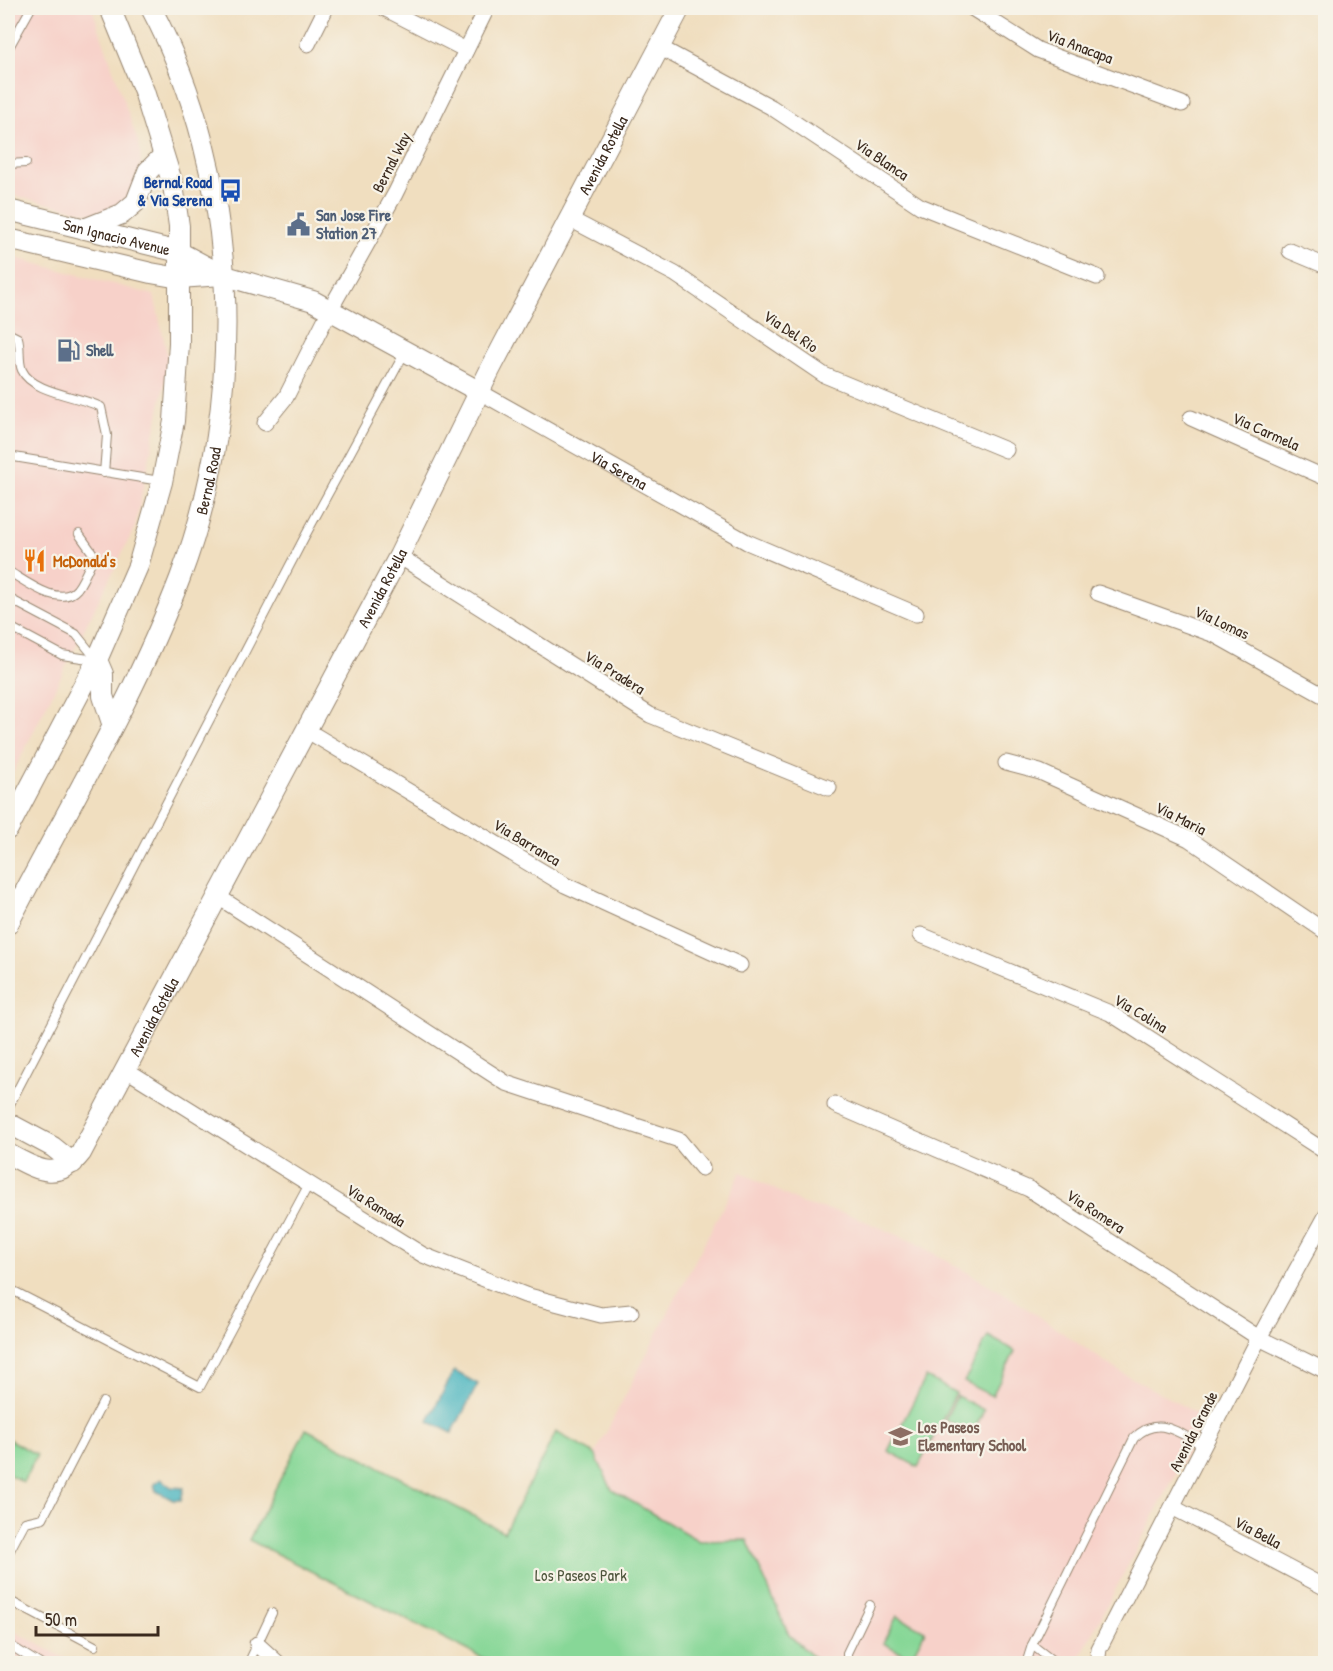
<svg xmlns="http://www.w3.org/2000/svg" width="1333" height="1671" viewBox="0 0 1333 1671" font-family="'Patrick Hand',sans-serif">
<rect width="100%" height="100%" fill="#f7f3e8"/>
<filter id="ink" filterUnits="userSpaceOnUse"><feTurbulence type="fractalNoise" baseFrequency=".0167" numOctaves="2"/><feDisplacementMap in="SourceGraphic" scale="12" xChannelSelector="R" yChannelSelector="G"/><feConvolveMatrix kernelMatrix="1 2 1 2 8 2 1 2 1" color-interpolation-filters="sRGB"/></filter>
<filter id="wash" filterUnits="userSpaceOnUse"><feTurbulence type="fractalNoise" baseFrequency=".008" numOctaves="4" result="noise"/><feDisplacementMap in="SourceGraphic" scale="24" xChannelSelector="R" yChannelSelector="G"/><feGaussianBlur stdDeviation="1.35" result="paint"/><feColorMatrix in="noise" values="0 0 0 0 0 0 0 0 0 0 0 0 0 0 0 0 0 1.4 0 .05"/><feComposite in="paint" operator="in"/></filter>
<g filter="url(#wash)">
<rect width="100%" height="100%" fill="#f0debf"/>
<g fill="#f7d1c9">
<polygon points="13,8 92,8 140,148 141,191 119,211 92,214 8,194 8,17"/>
<polygon points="8,256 154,295 169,363 135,527 8,783"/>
<polygon points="741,1172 803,1204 848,1214 914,1242 1007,1295 1117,1370 1205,1418 1077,1663 820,1663 789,1635 747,1540 699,1541 612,1490 595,1454"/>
<polygon points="8,1628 74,1663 8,1663"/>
</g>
<g fill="#87d797" stroke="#61805a" stroke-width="1.5">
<polygon points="988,1336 1015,1351 992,1396 964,1382"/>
<polygon points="926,1377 956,1393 918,1467 888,1451"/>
<polygon points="957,1396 984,1410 972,1434 945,1420"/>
<polygon points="306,1429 504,1532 556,1432 595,1454 612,1490 699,1541 747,1540 789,1635 820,1663 493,1663 249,1540"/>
<polygon points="8,1439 37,1455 23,1482 8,1474"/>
<polygon points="897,1616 925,1631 911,1658 883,1643"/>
</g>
<g fill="#43b2be" stroke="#3f6e6e" stroke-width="1.5">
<polygon points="454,1371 478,1384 452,1433 428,1421"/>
<polygon points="161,1479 171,1487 184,1488 181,1500 173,1500 156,1491 154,1484"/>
</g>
</g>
<g filter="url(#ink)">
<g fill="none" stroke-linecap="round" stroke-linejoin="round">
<defs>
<g id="lane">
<polyline points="8,49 31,8"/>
<polyline points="8,164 26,163"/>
<polyline points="8,261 11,242"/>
<path d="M 8,333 L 18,338 C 21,348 18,361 22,370 C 32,393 80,396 101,407 L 107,435 L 104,473"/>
<polyline points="8,456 160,481"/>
<path d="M 8,571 C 24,580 60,609 77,589 C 84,580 89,566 94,555 L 79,534"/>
<polyline points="8,598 76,634 96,659"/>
<polyline points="8,626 62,655 95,660"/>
<polyline points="8,1108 304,538 405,352"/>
<polyline points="8,1288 200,1387 309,1184"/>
<polyline points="8,1554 25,1522 43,1518 103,1402"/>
<polyline points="8,1600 95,1646"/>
<polyline points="8,1644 40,1664"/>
<polyline points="248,1664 272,1613"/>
<polyline points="847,1664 847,1653 870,1605"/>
<polyline points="1026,1664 1032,1645"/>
<path d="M 1057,1664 L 1032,1645 L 1134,1438 C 1159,1414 1178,1433 1204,1446"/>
</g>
<g id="street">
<polyline points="384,8 466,50"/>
<polyline points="972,8 1038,50 1182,104"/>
<polyline points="308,44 326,8"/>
<polyline points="659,47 771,107 920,206 1097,277"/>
<polyline points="568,218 675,274 824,375 1006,450"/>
<polyline points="1290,251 1326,266"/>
<path id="s1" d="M 480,392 L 747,542 L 916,614"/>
<polyline points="1191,418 1326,478"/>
<polyline points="265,423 286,397 331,308 395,194 487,8"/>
<polyline points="399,556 650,715 829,788"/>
<polyline points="1098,593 1215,635 1326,697"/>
<polyline points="306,730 565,885 740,965"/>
<polyline points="1006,763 1040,772 1189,839 1326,932"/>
<polyline points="217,896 506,1083 679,1140 702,1168"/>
<polyline points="921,935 1110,1013 1326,1152"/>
<polyline points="125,1069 423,1255 525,1295 601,1315 631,1312"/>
<polyline points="835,1105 1029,1189 1259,1338 1326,1371"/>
<polyline points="1174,1508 1326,1588"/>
<polyline points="257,1644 279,1664"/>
<polyline points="1097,1664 1099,1649 1259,1338 1326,1216"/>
</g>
<g id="secondary">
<path id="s2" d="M 8,210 L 179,252 L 222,275 L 313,301 L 480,392"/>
<polyline points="84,229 122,214 136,202 148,171 163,156"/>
<polyline points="8,239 151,273 179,278 222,275"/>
<polyline points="97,660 103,674 103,696 112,723"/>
<polyline points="8,829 97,660 138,566 162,482 174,421 179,343 179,226 173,185 144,91 110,8"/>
<path id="s3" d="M 8,924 C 66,811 135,697 180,578 C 248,399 241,177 151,8"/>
<polyline points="8,1123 53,1147 73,1163"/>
<path id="s4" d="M 8,1154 C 35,1168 57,1184 81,1153 L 399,556 L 490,370 L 680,8"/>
</g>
</defs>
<use href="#lane" stroke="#96846e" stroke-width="10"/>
<use href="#street" stroke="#96846e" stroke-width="17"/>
<use href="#secondary" stroke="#96846e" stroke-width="22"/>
<use href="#lane" stroke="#fff" stroke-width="8"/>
<use href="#street" stroke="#fff" stroke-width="15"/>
<use href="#secondary" stroke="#fff" stroke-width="20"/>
</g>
</g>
<defs>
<symbol id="bus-bare" viewBox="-9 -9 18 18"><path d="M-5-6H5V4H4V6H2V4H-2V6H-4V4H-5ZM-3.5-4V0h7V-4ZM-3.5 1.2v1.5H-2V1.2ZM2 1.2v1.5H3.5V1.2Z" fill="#1a4fb4" stroke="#f7f3e8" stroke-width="2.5" paint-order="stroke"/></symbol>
<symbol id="civic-bare" viewBox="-9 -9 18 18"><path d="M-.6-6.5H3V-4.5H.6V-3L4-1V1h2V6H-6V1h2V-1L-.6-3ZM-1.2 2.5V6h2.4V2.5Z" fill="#5c6f8a" stroke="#f7f3e8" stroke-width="2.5" paint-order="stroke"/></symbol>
<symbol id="fuel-bare" viewBox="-9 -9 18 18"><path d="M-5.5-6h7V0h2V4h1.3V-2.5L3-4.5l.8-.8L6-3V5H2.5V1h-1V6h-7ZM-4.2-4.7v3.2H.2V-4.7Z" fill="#5c6f8a" stroke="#f7f3e8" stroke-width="2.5" paint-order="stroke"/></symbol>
<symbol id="restaurant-bare" viewBox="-9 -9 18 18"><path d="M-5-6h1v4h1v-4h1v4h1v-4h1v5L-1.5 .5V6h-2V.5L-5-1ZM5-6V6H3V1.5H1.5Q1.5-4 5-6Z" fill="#e8710a" stroke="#f7f3e8" stroke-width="2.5" paint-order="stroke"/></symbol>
<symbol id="school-bare" viewBox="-9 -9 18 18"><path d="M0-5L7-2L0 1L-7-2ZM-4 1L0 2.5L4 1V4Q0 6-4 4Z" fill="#8d6e63" stroke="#f7f3e8" stroke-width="2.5" paint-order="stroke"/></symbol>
</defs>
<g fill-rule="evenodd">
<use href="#bus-bare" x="214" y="174" width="33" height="33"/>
<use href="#civic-bare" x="282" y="208" width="33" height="33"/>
<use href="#fuel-bare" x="52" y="334" width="33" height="33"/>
<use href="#restaurant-bare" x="18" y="544" width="33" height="33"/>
<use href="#school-bare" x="884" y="1420" width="33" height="33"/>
</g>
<g text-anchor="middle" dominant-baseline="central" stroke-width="4.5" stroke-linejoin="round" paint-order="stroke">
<g font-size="16" fill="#3b2a1e" stroke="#f7f3e8">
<text transform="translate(1080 46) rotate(21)">Via Anacapa</text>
<text stroke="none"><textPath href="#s4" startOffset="1209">Avenida Rotella</textPath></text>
<text transform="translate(882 159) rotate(34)">Via Blanca</text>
<text transform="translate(391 162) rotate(-63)">Bernal Way</text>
<text stroke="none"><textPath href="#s2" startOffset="112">San Ignacio Avenue</textPath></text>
<text transform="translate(791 331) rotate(34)">Via Del Rio</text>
<text transform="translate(1266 431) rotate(24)">Via Carmela</text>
<text stroke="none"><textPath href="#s1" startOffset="159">Via Serena</textPath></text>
<text stroke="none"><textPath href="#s3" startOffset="488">Bernal Road</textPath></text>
<text stroke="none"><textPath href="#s4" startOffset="723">Avenida Rotella</textPath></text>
<text transform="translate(1222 622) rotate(25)">Via Lomas</text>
<text transform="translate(615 672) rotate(32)">Via Pradera</text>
<text transform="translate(1181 818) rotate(27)">Via Maria</text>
<text transform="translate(527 842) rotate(31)">Via Barranca</text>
<text transform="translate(1141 1013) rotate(31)">Via Colina</text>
<text stroke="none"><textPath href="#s4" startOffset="237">Avenida Rotella</textPath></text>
<text transform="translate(376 1205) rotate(32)">Via Ramada</text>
<text transform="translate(1096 1211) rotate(33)">Via Romera</text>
<text transform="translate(1193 1431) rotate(-63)">Avenida Grande</text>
<text transform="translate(1258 1532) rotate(28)">Via Bella</text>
</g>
<g font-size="16" font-weight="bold" fill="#164399" stroke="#f7f3e8" text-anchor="end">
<text x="212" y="182">Bernal Road<tspan x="212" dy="18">&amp; Via Serena</tspan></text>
</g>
<g font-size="16" font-weight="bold" fill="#4e5e75" stroke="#f7f3e8" text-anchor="start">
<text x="316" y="215">San Jose Fire<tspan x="316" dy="18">Station 27</tspan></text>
<text x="86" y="350">Shell</text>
</g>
<g font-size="16" font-weight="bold" fill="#c56008" stroke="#f7f3e8" text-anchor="start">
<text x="53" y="561">McDonald's</text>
</g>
<g font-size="16" font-weight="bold" fill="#785e54" stroke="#f7f3e8" text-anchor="start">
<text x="918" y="1427">Los Paseos<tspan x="918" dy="18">Elementary School</tspan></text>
</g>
<g font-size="16" fill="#4e553c" stroke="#f7f3e8">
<text x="581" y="1575">Los Paseos Park</text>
</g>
</g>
<rect width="1333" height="1671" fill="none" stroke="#f7f3e8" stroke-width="30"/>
<path d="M36 1626v9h122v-9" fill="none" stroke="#3b2a1e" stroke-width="3"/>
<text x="45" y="1626" font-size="18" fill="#3b2a1e" stroke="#f7f3e8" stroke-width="4.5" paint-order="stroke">50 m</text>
</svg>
